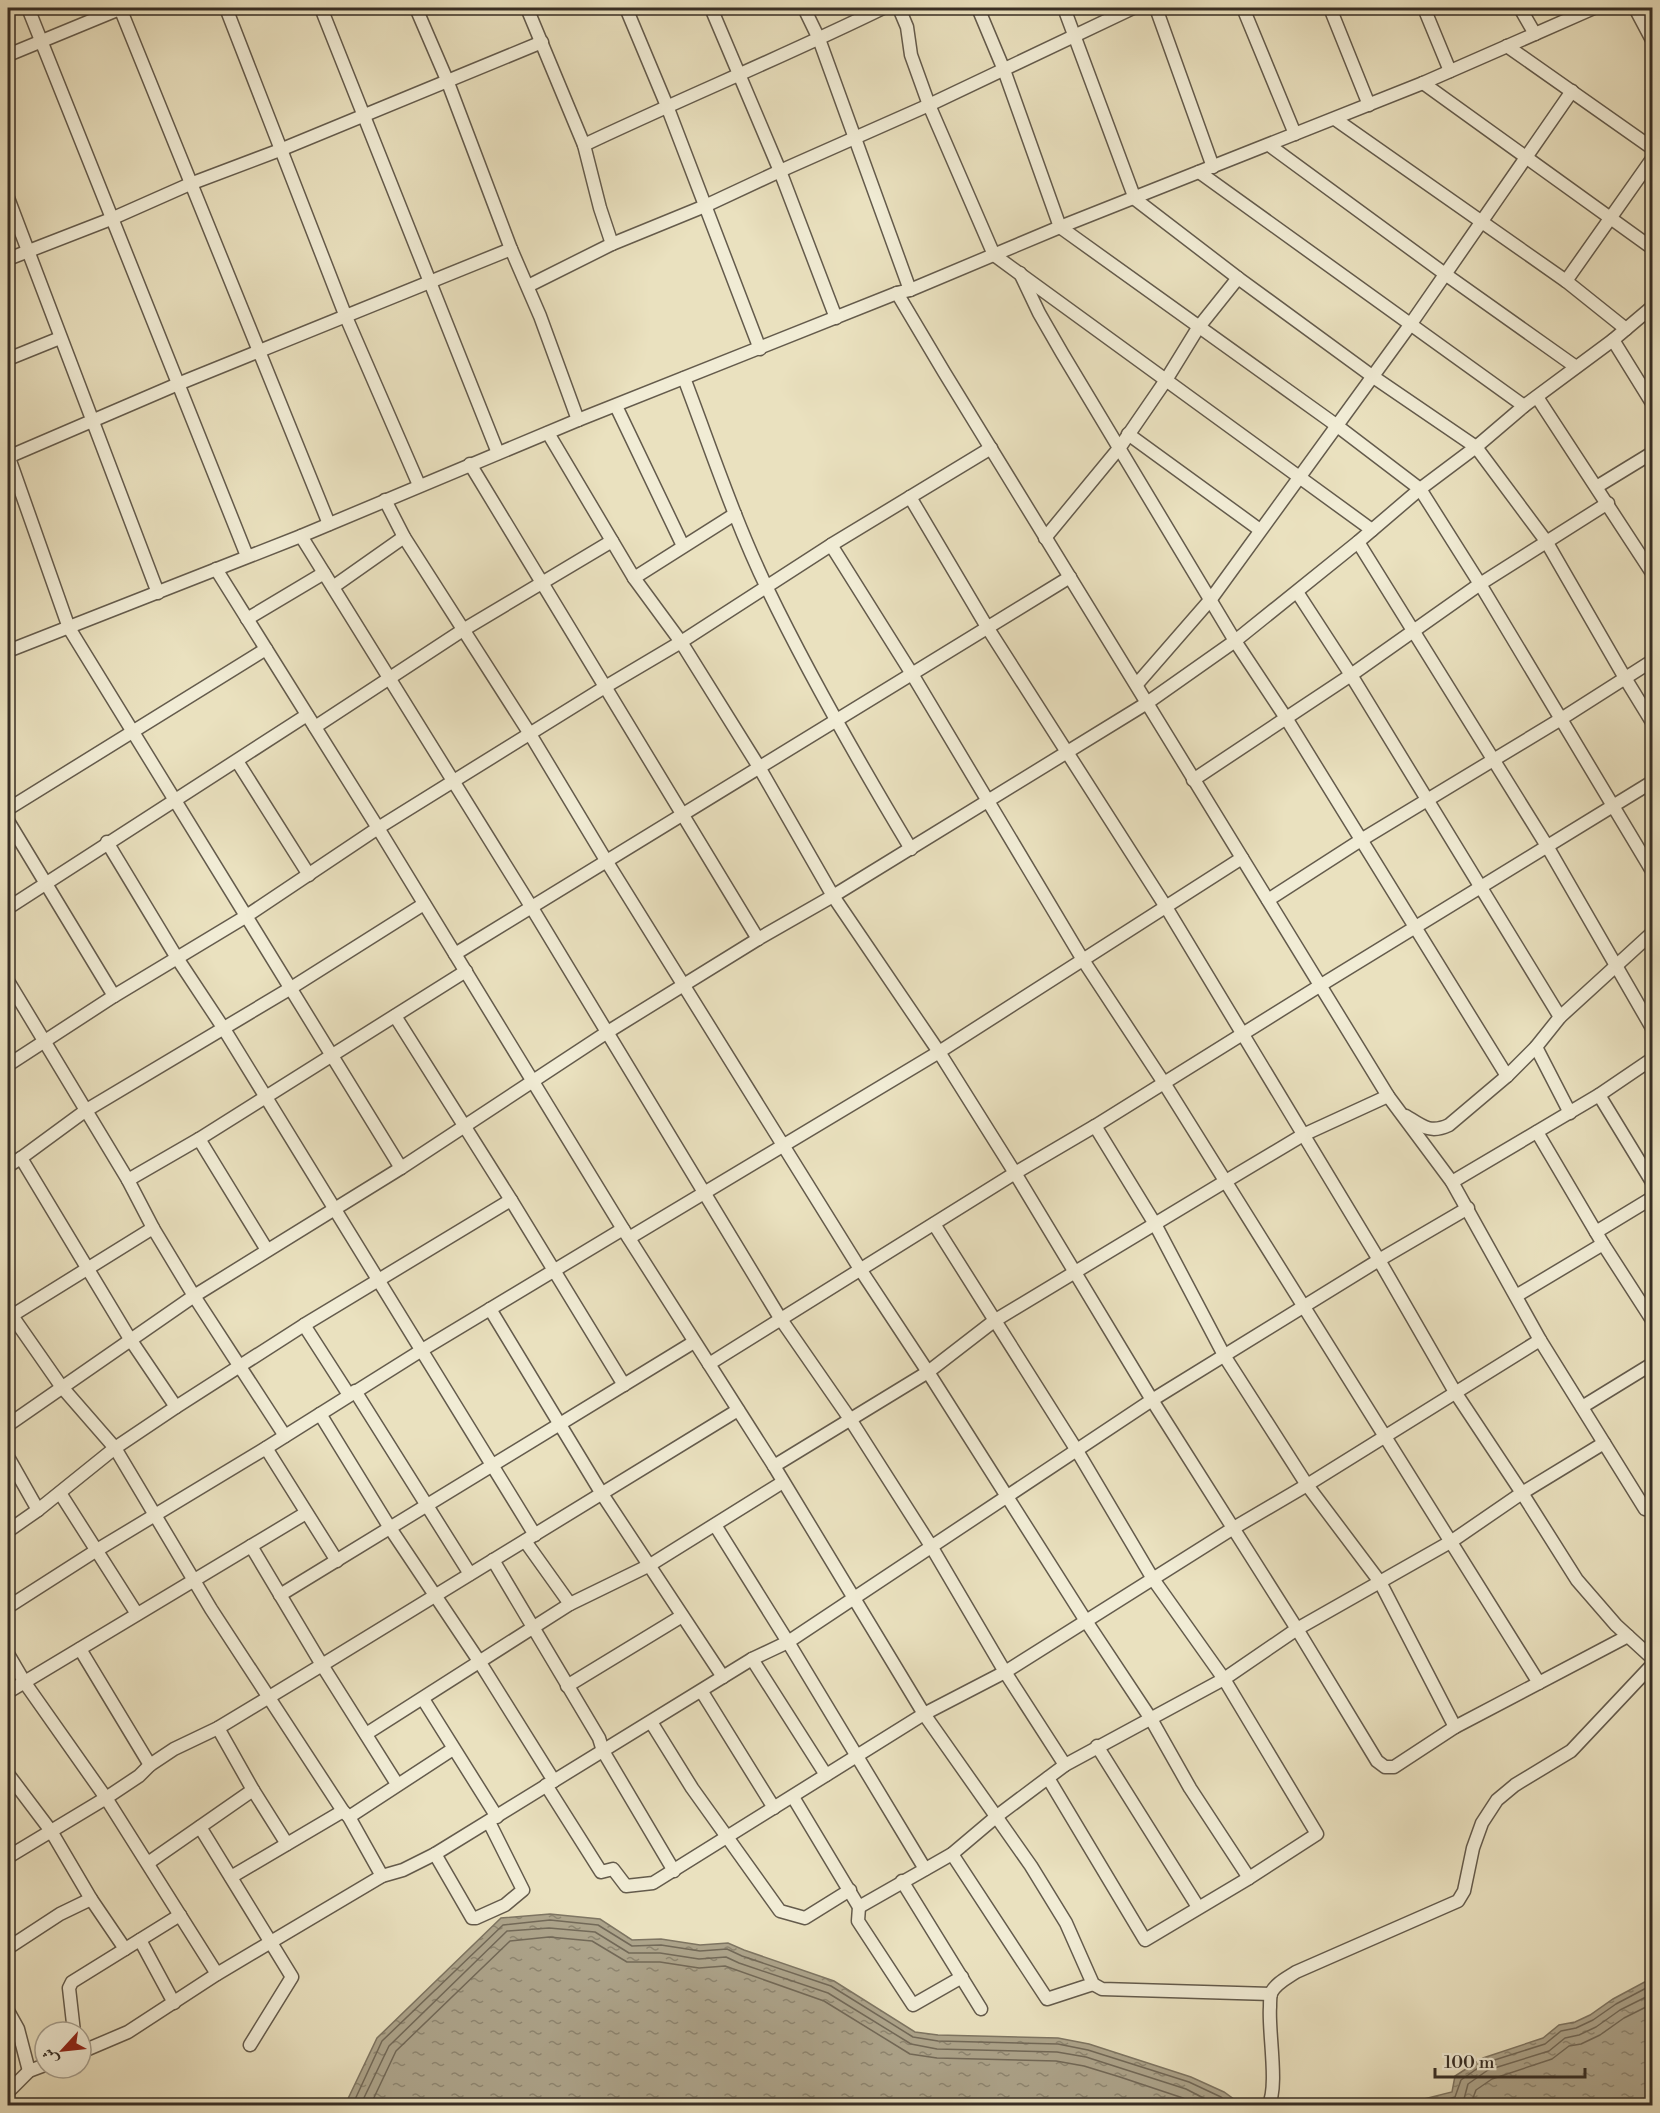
<svg xmlns="http://www.w3.org/2000/svg" width="1660" height="2113" viewBox="0 0 1660 2113" font-family="'Libre Bodoni',Amiri,serif">
<defs>
<pattern id="water-ripples" width="26" height="14" patternUnits="userSpaceOnUse" patternTransform="scale(1.5)"><rect width="26" height="14" fill="#ada48b"/><path d="M2 4q2-2 4 0t4 0M15 11q2-2 4 0t4 0" fill="none" stroke="#8e8671"/></pattern>
</defs>
<rect width="100%" height="100%" fill="#eae1bf"/>
<filter id="stains"><feTurbulence type="fractalNoise" baseFrequency=".00333" numOctaves="4"/><feColorMatrix values="0 0 0 0 .2 0 0 0 0 .09 0 0 0 0 .02 0 0 0 .5 -.17"/></filter>
<radialGradient id="worn" r=".72"><stop offset=".6" stop-color="#630" stop-opacity="0"/><stop offset="1" stop-color="#630" stop-opacity=".3"/></radialGradient>
<g fill="url(#water-ripples)" stroke="#7e7562" stroke-width="1.5">
<polygon points="550,1914 600,1919 632,1940 661,1939 700,1945 728,1943 744,1950 834,1981 915,2032 938,2035 1058,2038 1089,2044 1191,2077 1224,2092 1242,2105 345,2105 377,2038 501,1918"/>
<polygon points="1652,1978 1652,2105 1400,2105 1452,2092 1455,2076 1483,2058 1543,2038 1559,2025 1575,2022 1590,2015 1613,1999"/>
</g>
<g fill="none" stroke-linecap="round" stroke-linejoin="round">
<g stroke="#726958" stroke-width="1.5">
<polyline points="352,2106 382,2041 503,1925 550,1920 598,1925 632,1946 661,1945 700,1951 727,1949 742,1956 831,1986 913,2037 938,2041 1058,2044 1088,2050 1189,2082 1221,2097 1232,2106"/>
<polyline points="360,2106 389,2046 507,1931 549,1928 595,1932 629,1953 660,1953 699,1959 726,1957 739,1963 828,1993 911,2044 937,2049 1057,2052 1086,2057 1186,2089 1219,2106"/>
<polyline points="370,2106 396,2051 510,1941 549,1937 592,1941 627,1962 660,1962 699,1968 725,1966 824,2001 910,2054 937,2058 1056,2061 1084,2066 1120,2077 1183,2098 1199,2106"/>
<polyline points="1425,2106 1455,2097 1461,2080 1485,2063 1545,2044 1561,2031 1576,2028 1593,2020 1616,2004 1652,1985"/>
<polyline points="1454,2106 1464,2099 1468,2084 1488,2070 1549,2051 1565,2038 1579,2035 1596,2027 1620,2010 1652,1994"/>
<polyline points="1470,2106 1476,2090 1492,2079 1552,2059 1569,2046 1581,2044 1600,2035 1624,2018 1652,2004"/>
</g>
<defs>
<g id="minor">
<polyline points="28,8 247,556"/>
<polyline points="120,8 329,524"/>
<polyline points="226,8 346,317 419,485"/>
<polyline points="321,8 498,453"/>
<polyline points="416,8 447,80 511,249 540,316 578,420"/>
<polyline points="527,8 584,145 600,208 612,244"/>
<polyline points="626,8 667,106 760,349"/>
<polyline points="711,8 780,171 836,318"/>
<polyline points="804,8 819,39 910,290"/>
<polyline points="899,8 907,27 911,55 929,105 994,255 1372,530"/>
<polyline points="978,8 1004,70 1060,227 1336,425 1420,489 1480,584 1652,871"/>
<polyline points="1064,8 1135,199 1238,278 1372,376 1476,447 1546,541 1625,678 1652,722"/>
<polyline points="1156,8 1213,167"/>
<polyline points="1243,8 1295,134"/>
<polyline points="1330,8 1369,105"/>
<polyline points="1424,8 1450,71"/>
<polyline points="1520,8 1535,34"/>
<polyline points="1635,8 1652,40"/>
<polyline points="1507,46 1652,148"/>
<polyline points="8,55 122,8"/>
<polyline points="1423,83 1652,248"/>
<polyline points="1335,119 1566,281 1626,329"/>
<path d="M 584,145 C 683,98 785,56 883,8"/>
<polyline points="1269,145 1445,274 1576,367"/>
<polyline points="1199,172 1524,406"/>
<polyline points="8,198 158,593"/>
<polyline points="8,259 111,219 190,184 280,150 542,42"/>
<polyline points="1020,273 1039,313 1062,353 1235,641 1286,718 1507,1076"/>
<polyline points="1566,281 1652,159"/>
<polyline points="528,286 612,244 705,206 780,171 929,105 1133,8"/>
<polyline points="897,293 944,372 1388,1096 1452,1182 1540,1340 1645,1509 1652,1511"/>
<polyline points="1613,340 1652,403"/>
<polyline points="8,359 60,338"/>
<path d="M 684,378 C 711,449 735,522 768,590 C 811,679 860,764 911,849"/>
<polyline points="1537,397 1652,573"/>
<polyline points="616,406 683,546"/>
<polyline points="548,433 634,578 681,642 759,767 833,896 939,1052 1015,1173 1152,1400 1297,1629 1377,1761 1385,1767 1394,1767 1455,1727 1628,1636"/>
<polyline points="1128,434 1260,530"/>
<polyline points="8,455 69,628 401,1168"/>
<polyline points="8,457 178,384 511,249"/>
<polyline points="470,464 758,939"/>
<polyline points="1598,486 1652,453"/>
<polyline points="910,497 987,627 1166,907 1379,1260 1455,1392 1522,1493 1577,1580 1616,1625 1652,1658"/>
<polyline points="385,500 404,537 530,734 607,862 860,1269 928,1372 1086,1621 1151,1719 1190,1788 1249,1878"/>
<polyline points="301,536 532,908 780,1318 850,1419 931,1546 1005,1672 1065,1765"/>
<polyline points="1045,538 1120,447 1166,380 1198,328 1238,278"/>
<polyline points="1358,542 1547,846 1652,1028"/>
<polyline points="831,545 912,674 1083,960 1164,1083 1539,1683"/>
<polyline points="216,569 378,828 623,1229 774,1466 924,1714 1031,1866 1066,1923 1093,1984 1102,1989 1271,1994"/>
<polyline points="634,578 735,514"/>
<polyline points="333,587 404,537"/>
<polyline points="1297,592 1351,675 1560,1017"/>
<polyline points="247,619 324,573"/>
<polyline points="8,651 301,536 578,420 897,293 910,290 1060,227 1423,83 1594,8"/>
<polyline points="1137,684 1211,599 1410,325 1572,91"/>
<polyline points="315,727 463,630 612,541"/>
<polyline points="237,761 309,875"/>
<polyline points="1193,780 1351,675 1480,584 1608,503"/>
<polyline points="8,809 266,649"/>
<polyline points="8,821 114,996"/>
<polyline points="107,842 177,958 224,1029 535,1535"/>
<polyline points="1268,900 1361,840 1561,719 1652,661"/>
<polyline points="8,908 307,715"/>
<polyline points="455,954 1070,577"/>
<polyline points="8,981 128,1180 153,1228 194,1296 285,1436"/>
<polyline points="395,1016 511,1200 624,1385"/>
<polyline points="1536,1047 1570,1113"/>
<polyline points="8,1065 114,996 245,917 378,828 605,687 681,642 831,545 991,448"/>
<polyline points="1599,1095 1652,1182"/>
<path d="M 1406,1116 C 1422,1126 1430,1134 1449,1125 L 1507,1076 L 1536,1047 L 1560,1017 L 1652,933"/>
<polyline points="1095,1126 1155,1224 1225,1357 1307,1485 1380,1582 1455,1727"/>
<polyline points="1537,1132 1603,1244 1652,1320"/>
<polyline points="199,1139 267,1250"/>
<polyline points="21,1158 130,1339 176,1407"/>
<polyline points="8,1166 21,1158 85,1111 291,988 424,904"/>
<polyline points="128,1180 199,1139 466,971"/>
<polyline points="1452,1182 1599,1095 1652,1059"/>
<polyline points="934,1224 1076,1449 1153,1579 1224,1679 1317,1834 1249,1878 1145,1940 1048,1778"/>
<polyline points="1596,1232 1652,1198"/>
<polyline points="629,1238 939,1052 1242,858"/>
<polyline points="1516,1296 1603,1244"/>
<polyline points="490,1309 602,1494 723,1677"/>
<polyline points="8,1310 61,1386 115,1448 211,1609 343,1811 349,1817 382,1876"/>
<polyline points="8,1318 153,1228"/>
<polyline points="304,1325 349,1395"/>
<polyline points="709,1364 1015,1173 1095,1126 1321,985 1652,782"/>
<polyline points="355,1391 470,1574"/>
<polyline points="1582,1407 1652,1364"/>
<polyline points="320,1414 390,1528 479,1661 554,1781"/>
<polyline points="8,1425 194,1296 401,1168 606,1033 758,939 833,896 1147,703 1235,641 1358,542 1420,489 1476,447 1524,406 1613,340 1652,307"/>
<polyline points="266,1448 337,1561"/>
<polyline points="8,1457 38,1510"/>
<polyline points="774,1466 928,1372 994,1321 1226,1181 1303,1135 1388,1096"/>
<polyline points="60,1493 137,1614"/>
<polyline points="715,1525 788,1642 925,1869"/>
<polyline points="8,1531 38,1510 115,1448 176,1407 304,1325 511,1200"/>
<polyline points="525,1541 570,1604"/>
<polyline points="251,1546 322,1665 397,1784"/>
<polyline points="493,1560 599,1738 603,1751 674,1871"/>
<polyline points="280,1595 694,1342"/>
<polyline points="8,1607 97,1550 266,1448 422,1350 623,1229"/>
<polyline points="80,1649 150,1765"/>
<polyline points="8,1654 25,1683 106,1798 217,1974"/>
<polyline points="752,1659 826,1775"/>
<polyline points="567,1686 682,1616"/>
<polyline points="8,1692 306,1513"/>
<polyline points="702,1692 774,1808"/>
<polyline points="423,1699 497,1817"/>
<polyline points="651,1722 692,1788 780,1911 805,1918 850,1890"/>
<polyline points="366,1734 570,1604 650,1565 783,1482"/>
<polyline points="1097,1746 1198,1907"/>
<polyline points="8,1774 51,1831 91,1899 125,1949"/>
<polyline points="546,1785 601,1872 613,1869 626,1886 653,1883 924,1714 1005,1672 1232,1529 1307,1485 1540,1340"/>
<polyline points="253,1790 287,1844"/>
<polyline points="793,1797 859,1907 858,1921 913,2005 962,1977"/>
<polyline points="349,1817 453,1749"/>
<polyline points="200,1827 292,1977 250,2045"/>
<polyline points="435,1854 472,1918 476,1918 505,1905 523,1890 489,1822"/>
<polyline points="952,1854 1047,1999 1093,1984"/>
<polyline points="8,1857 106,1798 139,1776 150,1765 174,1749 218,1728 322,1665 738,1410"/>
<polyline points="148,1863 253,1790 218,1728"/>
<polyline points="231,1877 343,1811"/>
<polyline points="902,1881 981,2009"/>
<polyline points="859,1907 952,1854 997,1816 1065,1765 1224,1679 1297,1629 1452,1541 1522,1493 1604,1443"/>
<polyline points="140,1940 174,2003"/>
<polyline points="8,1948 60,1914 91,1899"/>
<polyline points="8,2011 18,2029 29,2071"/>
<polyline points="74,2032 69,1988 72,1982 180,1915"/>
<polyline points="81,2052 128,2032 217,1974 382,1876 403,1870 435,1854 752,1659 788,1642 1152,1400 1379,1260 1468,1208"/>
<polyline points="8,2092 29,2071 45,2065"/>
<path d="M 1268,2106 C 1279,2088 1268,2031 1270,2007 C 1270,2003 1270,1997 1271,1993 C 1276,1983 1287,1978 1296,1972 L 1458,1901 L 1464,1891 L 1473,1848 L 1482,1823 L 1497,1800 L 1515,1785 L 1571,1751 L 1652,1665"/>
</g>
</defs>
<use href="#minor" stroke="#645b4c" stroke-width="15"/>
<use href="#minor" stroke="#f1ecd5" stroke-width="12"/>
</g>
<rect width="1660" height="2113" fill="none" stroke="#eae1bf" stroke-width="30"/>
<rect x="9" y="9" width="1642" height="2095" fill="none" stroke="#372e25" stroke-width="3"/>
<rect x="15" y="15" width="1630" height="2083" fill="none" stroke="#372e25" stroke-width="1.5"/>
<g transform="translate(63 2050) rotate(243)"><circle r="28" fill="#f1ecd5" stroke="#a7a08f" stroke-width="1.5"/>
<path d="M0-4.5L10 22L0 15L-10 22Z" fill="#8f2418"/>
<text y="-9" font-size="16" font-weight="bold" text-anchor="middle" fill="#372e25">ش</text>
</g>
<path d="M1435 2068v9h150v-9" fill="none" stroke="#372e25" stroke-width="3"/>
<text x="1444" y="2068" font-size="18" fill="#372e25" stroke="#f1ecd5" stroke-width="4.5" paint-order="stroke">100 m</text>
<rect width="100%" height="100%" filter="url(#stains)"/>
<rect width="100%" height="100%" fill="url(#worn)"/>
</svg>
